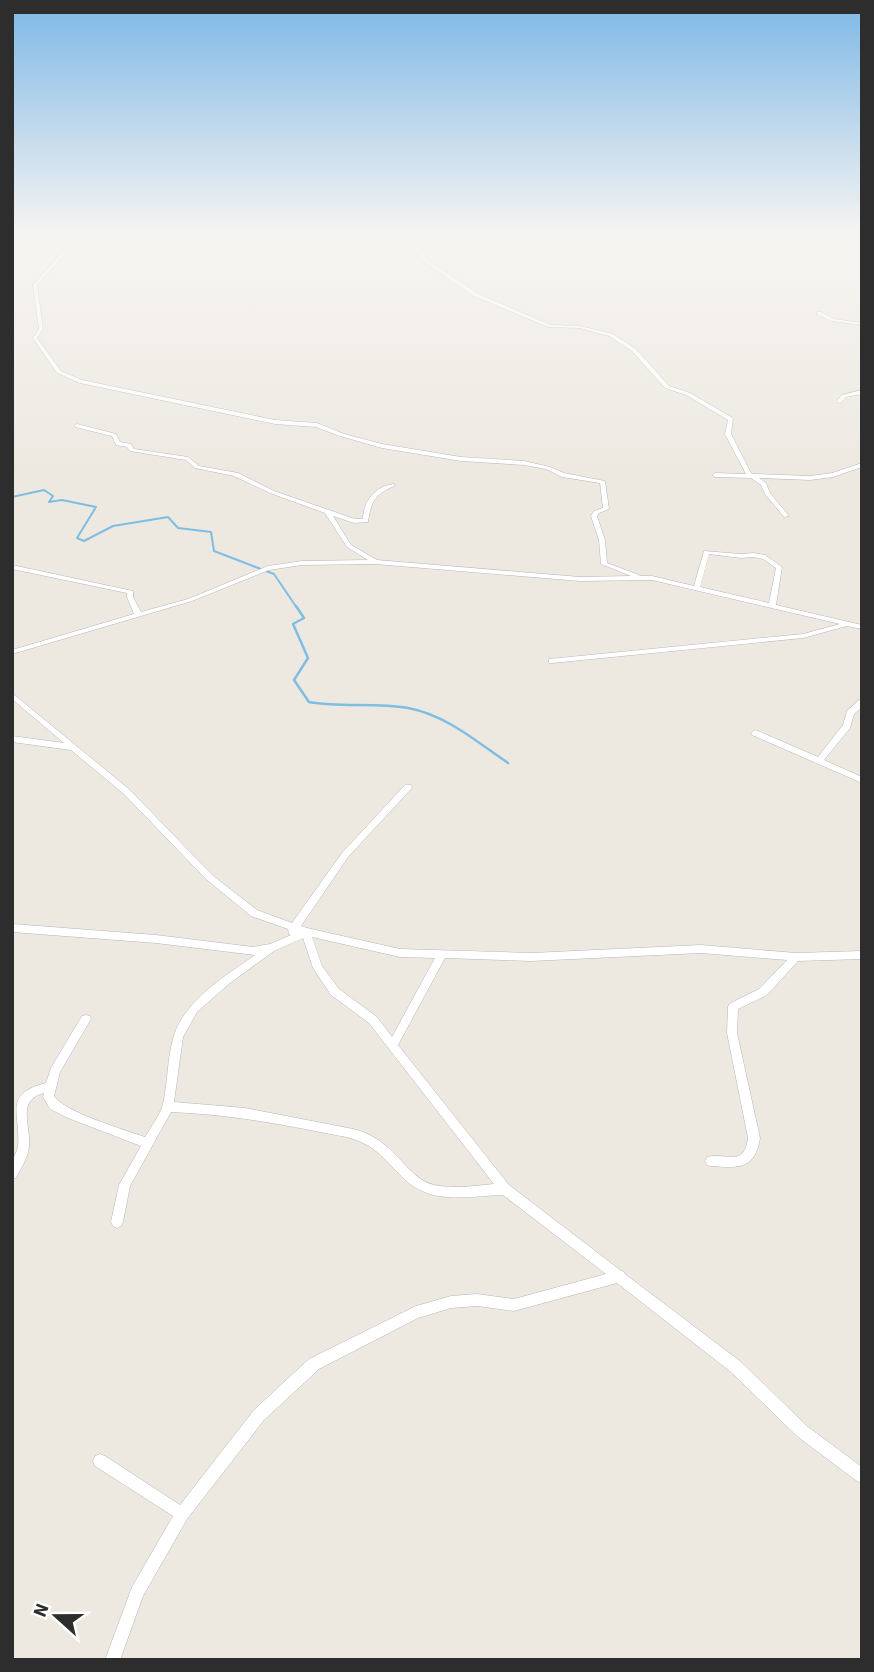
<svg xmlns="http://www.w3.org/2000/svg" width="874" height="1672" viewBox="0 0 874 1672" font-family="'Source Sans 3',sans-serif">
<rect width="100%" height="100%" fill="#ede9e1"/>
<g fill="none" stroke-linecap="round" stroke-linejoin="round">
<polyline stroke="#7fbee3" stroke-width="2" points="12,497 44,490 53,496 49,502 62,500 96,507 77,538 84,541 113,526 168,517 178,528 211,532 214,551 274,574 297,608"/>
<path stroke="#7fbee3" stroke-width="2.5" d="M 296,606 L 304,618 L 293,624 L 308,658 L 294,680 L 309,702 C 342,708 375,702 408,708 C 446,715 477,742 508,763"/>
<defs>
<g id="street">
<polygon points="405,237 410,237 428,260 478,294 551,325 580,326 613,334 636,349 669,386 690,393 733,418 731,434 751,473 754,474 810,476 832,473 862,463 862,467 833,477 810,480 759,478 766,483 770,493 789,516 784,517 765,494 761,485 751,478 715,477 712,475 715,473 746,474 725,434 728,420 686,395 665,388 632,351 609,336 580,328 548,327 474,296 424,262"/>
<path d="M 65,249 L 69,250 L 37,285 L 43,329 L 37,338 L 61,371 L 82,380 L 275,420 L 317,423 L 344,434 L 382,444 L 461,457 L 524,461 L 550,467 L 564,473 L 605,481 L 609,509 L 599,513 L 597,516 L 605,540 L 607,563 L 639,575 L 640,576 L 652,576 L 694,586 L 704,551 L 741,554 L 753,553 L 765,555 L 782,567 L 776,605 L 862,625 L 862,629 L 847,626 L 803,638 L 552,663 L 549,663 L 549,659 L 803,634 L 840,624 L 652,580 L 580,581 L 375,564 L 302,565 L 269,570 L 192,601 L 12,654 L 12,650 L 134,614 L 127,597 L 127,593 L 12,569 L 12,565 L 133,591 L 133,597 L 141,612 L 188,599 L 268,566 L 302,561 L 368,560 L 347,547 L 325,513 L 270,493 L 234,476 L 195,468 L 186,460 L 130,451 L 127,447 L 116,445 L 112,436 L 75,427 L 75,425 L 77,424 L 116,434 L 120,442 L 131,444 L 134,449 L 188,457 L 199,466 L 238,473 L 274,491 L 355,519 L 363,519 C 363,501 376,486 394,484 L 394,486 C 374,495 371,502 368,522 L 354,523 L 333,516 L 351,545 L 377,560 L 580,577 L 631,576 L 601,564 L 599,540 L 591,516 L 594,511 L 603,508 L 600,483 L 562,477 L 546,469 L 524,465 L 461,461 L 382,448 L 340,436 L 316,427 L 275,424 L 80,383 L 57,373 L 33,338 L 39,329 L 33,285 ZM 709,554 L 741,558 L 753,557 L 763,559 L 776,568 L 769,603 L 700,587 Z"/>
<polygon points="817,312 821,312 834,319 862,323 862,325 831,321 817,314"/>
<polygon points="862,390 862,394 846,397 841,403 836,402 842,395"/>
<path d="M 12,693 L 130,790 L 212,875 L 257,910 L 292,923 L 342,853 L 405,785 L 411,785 L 412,787 L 411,789 L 348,857 L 301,926 L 307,928 L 400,949 L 531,953 L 701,945 L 796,953 L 862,951 L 862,959 L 798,961 L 767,995 L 738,1009 L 737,1033 L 760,1138 C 755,1170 738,1168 711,1166 L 707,1165 L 705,1161 L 707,1157 C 727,1152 744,1168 748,1138 L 727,1033 L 728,1007 L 729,1004 L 759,989 L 787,960 L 701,953 L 531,961 L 445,958 L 398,1045 L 509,1185 L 620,1270 L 624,1272 L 625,1274 L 741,1362 L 808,1427 L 862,1467 L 862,1483 L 857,1481 L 798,1437 L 731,1372 L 617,1283 L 514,1311 L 477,1306 L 451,1308 L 418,1318 L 319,1369 L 264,1420 L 187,1519 L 143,1596 L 120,1660 L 105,1660 L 132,1587 L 173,1516 L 95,1466 L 93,1461 L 95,1456 L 100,1454 L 105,1456 L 180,1505 L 254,1410 L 309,1359 L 416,1306 L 451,1296 L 477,1294 L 514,1299 L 606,1274 L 503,1195 C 466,1196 431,1206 402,1177 C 389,1164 378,1149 361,1142 C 349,1136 333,1135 320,1132 C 270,1122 221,1114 171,1112 L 130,1186 L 123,1222 L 121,1226 L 117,1228 L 113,1226 L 111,1222 L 119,1185 L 141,1146 L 68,1118 L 50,1109 L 43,1097 L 44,1093 C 16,1100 31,1126 29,1146 C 28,1158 21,1168 16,1178 L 12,1179 C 12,1174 11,1167 12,1162 C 14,1156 17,1152 18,1146 C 21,1114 2,1094 46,1083 L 51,1068 L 82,1016 L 86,1015 L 90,1016 L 91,1019 L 60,1072 L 54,1096 C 64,1112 125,1130 145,1137 C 151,1127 160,1115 163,1104 C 168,1082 167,1060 173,1039 C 182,1002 225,976 255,955 L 156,943 L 12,932 L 12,924 L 156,935 L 253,947 L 270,944 L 291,935 L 289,934 L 288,929 L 251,916 L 206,879 L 124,794 L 71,750 L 12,742 L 12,736 L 64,743 L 12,699 ZM 312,937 L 400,957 L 435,958 L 392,1037 L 377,1017 L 339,989 L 322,966 ZM 303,938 L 313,968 L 331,995 L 369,1023 L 494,1184 C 474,1186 453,1189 434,1185 C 414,1180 402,1159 387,1147 C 377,1138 366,1132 353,1129 L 245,1108 L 174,1102 L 183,1037 L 197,1012 L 230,983 L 274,951 Z"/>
<polygon points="859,700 862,700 862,707 854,714 850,728 824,760 862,777 862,783 752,735 751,733 755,730 758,731 818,757 843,725 847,711"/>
</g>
</defs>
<use href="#street" stroke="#b4b5bf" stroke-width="1"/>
<use href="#street" fill="#fff" fill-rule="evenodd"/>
</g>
<linearGradient id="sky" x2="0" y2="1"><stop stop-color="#7eb8e6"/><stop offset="0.5" stop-color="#f7f5f2"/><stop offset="1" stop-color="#f7f5f2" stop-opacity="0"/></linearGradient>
<rect width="874" height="472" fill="url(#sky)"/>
<rect width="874" height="1672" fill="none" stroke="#2d2d2d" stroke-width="28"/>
<g transform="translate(56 1616) rotate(291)" stroke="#ffffff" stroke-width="5" paint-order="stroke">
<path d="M0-5L12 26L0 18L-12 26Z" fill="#2d2d2d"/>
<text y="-10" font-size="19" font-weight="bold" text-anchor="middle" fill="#2d2d2d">N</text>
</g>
</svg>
